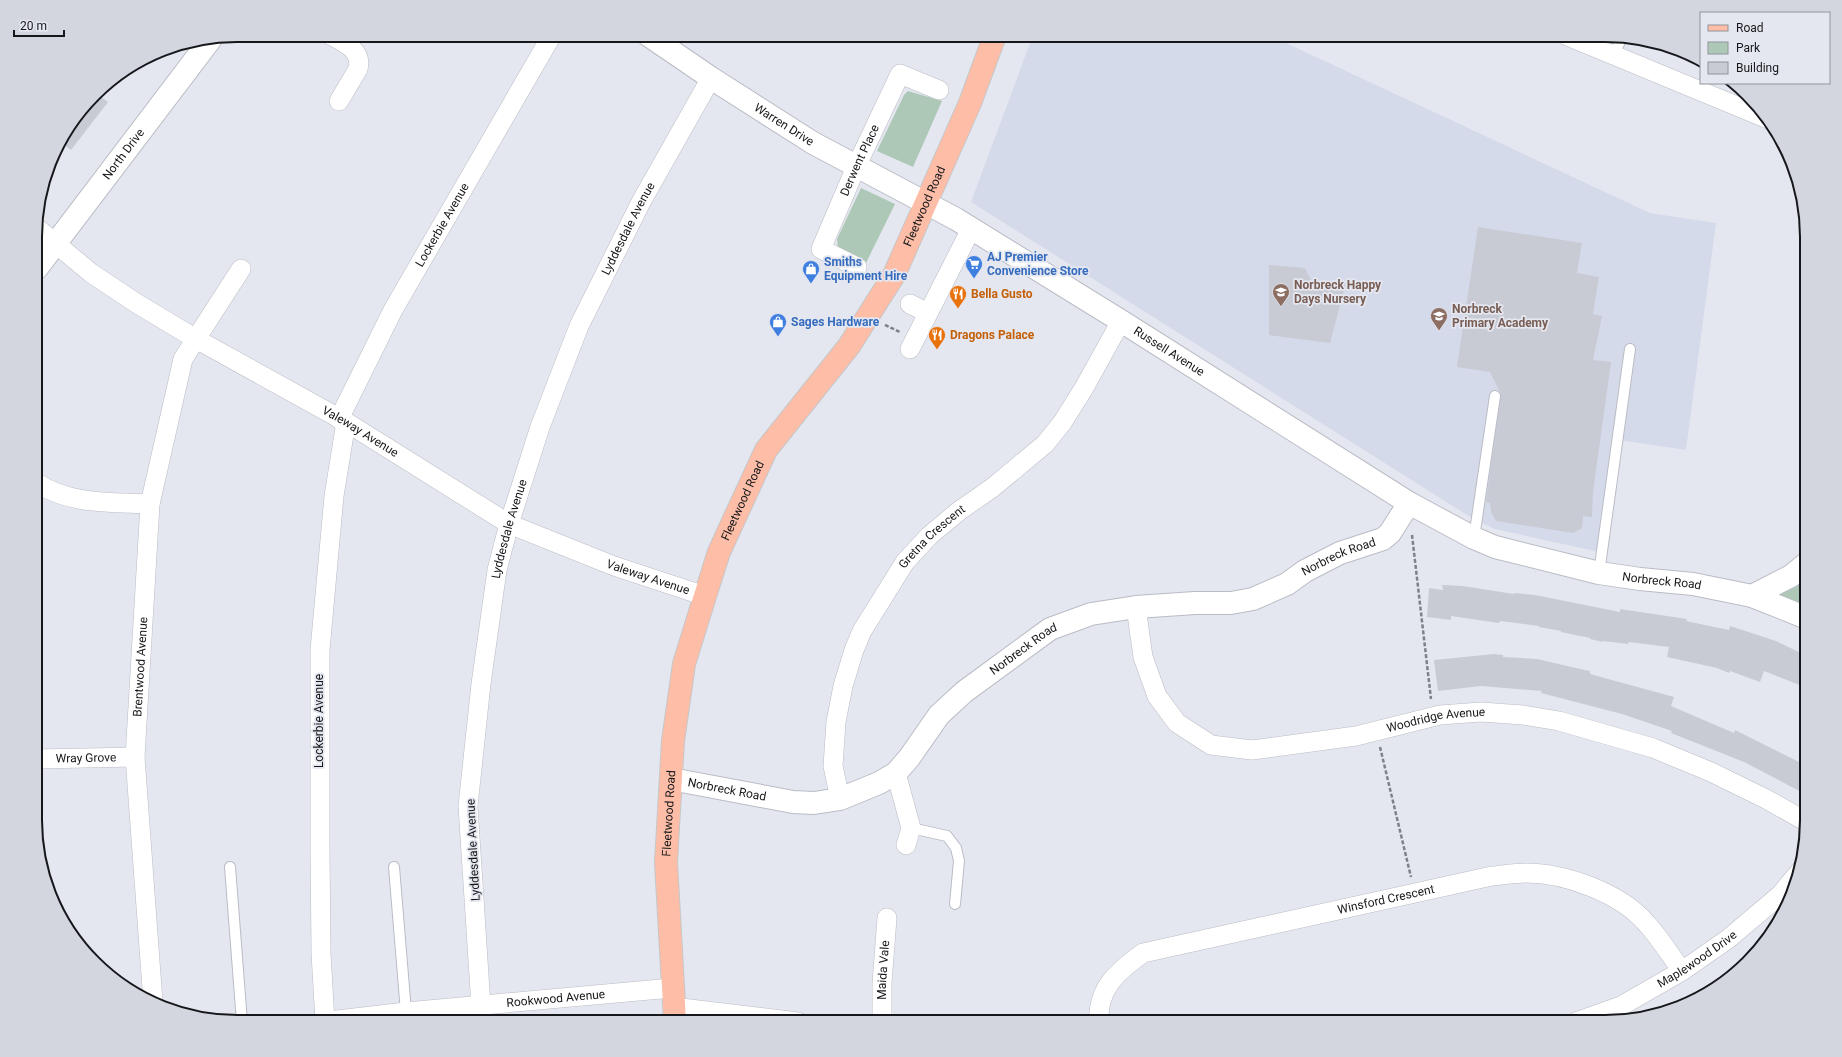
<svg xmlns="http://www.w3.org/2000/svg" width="1842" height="1057" viewBox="0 0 1842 1057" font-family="Roboto,sans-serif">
<rect width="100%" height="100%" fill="#e5e7f0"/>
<polygon fill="#d5daea" points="1033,35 1269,35 1650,213 1716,223 1686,450 1619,440 1604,553 1495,529 1475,520 971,202"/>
<g fill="#aec8b7">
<polygon points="908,91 942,101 913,167 877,151 904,95"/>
<polygon points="861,188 895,204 866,263 838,249 837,239"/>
<polygon points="1807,563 1807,608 1764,590"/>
</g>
<g fill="#c8cbd4">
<polygon points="97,94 108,102 71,150 60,142"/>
<polygon points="1478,227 1582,243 1577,273 1599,277 1593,314 1602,316 1593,360 1611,362 1593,492 1592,517 1583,516 1582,528 1573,533 1496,521 1491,512 1490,503 1486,502 1501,394 1490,372 1457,367"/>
<polygon points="1269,265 1305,268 1311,280 1346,283 1330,343 1269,335"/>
<polygon points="1442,585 1463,586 1514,594 1515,593 1535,595 1620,612 1620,609 1687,619 1686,621 1729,630 1730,626 1776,641 1807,656 1807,688 1764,671 1760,682 1730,671 1729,673 1717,668 1667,657 1669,647 1629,642 1628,644 1603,641 1603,642 1590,639 1590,638 1561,632 1561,631 1539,627 1539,626 1500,621 1499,623 1451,616 1451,620 1427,617 1429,588 1443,590"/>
<polygon points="1494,654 1503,655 1503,657 1537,659 1576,668 1590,671 1590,674 1674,697 1671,706 1734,733 1735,730 1807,766 1807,795 1744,762 1671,733 1672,731 1622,714 1541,693 1542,691 1481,686 1438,691 1434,660"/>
</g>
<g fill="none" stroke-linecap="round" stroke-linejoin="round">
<defs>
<g id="lane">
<polyline points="1614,55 1622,37"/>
<polyline points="1474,538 1495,396"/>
<polyline points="1599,573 1630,349"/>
<polyline points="911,828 947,836 956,848 959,861 955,904"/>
<polyline points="230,867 242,1022"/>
<polyline points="394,867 406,1012"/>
</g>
<g id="street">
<path d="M 330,35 C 343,42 363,50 358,69 L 339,101"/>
<polyline points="1565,35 1768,119"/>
<path id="s1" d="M 37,228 L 91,273 L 136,303 L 196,339 L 346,422 L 509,524 L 614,566 L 705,596"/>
<path id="s2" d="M 857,267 L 821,249 L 856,167 L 900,74 L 939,90"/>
<polyline points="910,304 928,313"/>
<polyline points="910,349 971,229"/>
<path id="s3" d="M 339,419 L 393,310 L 552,35"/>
<path d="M 37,483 C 70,505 112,502 150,504"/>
<path id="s4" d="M 1136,607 L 1143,657 L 1157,696 L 1177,723 L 1211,745 L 1252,750 L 1356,736 L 1440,715 L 1481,712 L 1523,715 L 1559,721 L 1653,748 L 1711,772 L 1766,799 L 1807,822"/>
<path id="s5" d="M 37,759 L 135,757"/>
<polyline points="896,773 911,828 906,845"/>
<path id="s6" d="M 840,799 L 833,766 L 836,722 L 843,686 L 854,650 L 862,631 L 905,562 L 929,536 L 959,511 L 992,488 L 1045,444 L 1062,423 L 1084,388 L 1121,321"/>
<path id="s7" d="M 153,1002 L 135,757 L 150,504 L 183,359 L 241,269"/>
<polyline points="673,1007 798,1022"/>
<path id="s8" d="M 320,1022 L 406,1012 L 672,988"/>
<polyline points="325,1022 321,953 320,849 320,650 334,496 346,422"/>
<path id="s9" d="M 482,1022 L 468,806 L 481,684 L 497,570 L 509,524 L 540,427 L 579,326 L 641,202 L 711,78"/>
<path id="s10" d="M 882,1022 L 882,983 L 887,918"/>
<path id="s11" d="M 1099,1022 C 1097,988 1118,971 1143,953 L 1492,876 C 1503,875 1515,873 1526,873 C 1565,873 1621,893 1647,924 C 1660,938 1670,955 1682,971"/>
<path id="s12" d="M 1576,1022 L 1621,1006 L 1682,971 L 1728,939 L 1780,895 L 1801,870"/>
</g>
<g id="secondary">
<path id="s13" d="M 648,35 L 711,78 L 813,143 L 956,219 L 1121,321 L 1409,503 L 1474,538 L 1495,547 L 1599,573 L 1640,579 L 1693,584 L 1752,596 L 1807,618"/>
<path id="s14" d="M 37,268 L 210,40"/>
<polyline points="1752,596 1791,576 1807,563"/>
<path id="s15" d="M 671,779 L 793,802 L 814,803 L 840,799 L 879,783 L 896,773 L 909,758 L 939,715 L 964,692 L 1050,629 L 1091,614 L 1136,607 L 1195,603 L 1231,603 L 1253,599 L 1287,584 L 1305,571 L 1340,553 L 1383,539 L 1390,533 L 1409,503"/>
</g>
<g id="primary">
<path id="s16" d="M 675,1022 L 666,862 L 673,741 L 684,664 L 705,596 L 719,552 L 766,450 L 849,346 L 894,275 L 970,103 L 995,35"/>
</g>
</defs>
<use href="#lane" stroke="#babcc5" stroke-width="12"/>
<use href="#street" stroke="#babcc5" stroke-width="20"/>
<use href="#secondary" stroke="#babcc5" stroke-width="24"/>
<use href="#primary" stroke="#c7c7c8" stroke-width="24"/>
<g stroke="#7f8187" stroke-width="2.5" stroke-dasharray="4 2" stroke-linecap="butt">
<polyline points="885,325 900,332"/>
<polyline points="1412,535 1431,699"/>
<polyline points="1380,747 1411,877"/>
</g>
<use href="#lane" stroke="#fff" stroke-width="10"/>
<use href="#street" stroke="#fff" stroke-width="19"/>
<use href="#secondary" stroke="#fff" stroke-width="22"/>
<use href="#primary" stroke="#fdbda7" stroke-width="22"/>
</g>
<defs>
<symbol id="supermarket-pin" viewBox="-11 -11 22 30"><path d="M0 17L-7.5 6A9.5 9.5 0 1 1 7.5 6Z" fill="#3f7fe0" stroke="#e5e7f0"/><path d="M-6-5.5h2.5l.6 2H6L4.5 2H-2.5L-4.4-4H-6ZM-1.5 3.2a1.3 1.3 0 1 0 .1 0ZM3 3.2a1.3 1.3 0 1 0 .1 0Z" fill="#fff"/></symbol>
<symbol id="shop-pin" viewBox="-11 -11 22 30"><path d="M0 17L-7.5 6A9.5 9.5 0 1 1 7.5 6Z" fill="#3f7fe0" stroke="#e5e7f0"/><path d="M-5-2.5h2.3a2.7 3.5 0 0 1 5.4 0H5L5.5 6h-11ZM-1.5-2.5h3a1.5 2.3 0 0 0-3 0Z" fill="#fff"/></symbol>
<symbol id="school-pin" viewBox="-11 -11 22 30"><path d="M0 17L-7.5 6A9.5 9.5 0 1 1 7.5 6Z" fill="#8d6e63" stroke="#e5e7f0"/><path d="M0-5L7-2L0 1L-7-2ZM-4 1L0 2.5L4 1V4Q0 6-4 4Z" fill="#fff"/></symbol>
<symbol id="restaurant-pin" viewBox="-11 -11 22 30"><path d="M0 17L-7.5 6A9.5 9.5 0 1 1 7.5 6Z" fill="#e8710a" stroke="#e5e7f0"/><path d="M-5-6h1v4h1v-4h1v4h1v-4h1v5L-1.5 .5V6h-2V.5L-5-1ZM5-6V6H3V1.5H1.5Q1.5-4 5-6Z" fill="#fff"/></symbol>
</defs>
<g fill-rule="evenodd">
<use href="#supermarket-pin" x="964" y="254" width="20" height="27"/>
<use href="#shop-pin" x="801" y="259" width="20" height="27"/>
<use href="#school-pin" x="1271" y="282" width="20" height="27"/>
<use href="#restaurant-pin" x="948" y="284" width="20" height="27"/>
<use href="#school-pin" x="1429" y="306" width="20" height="27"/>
<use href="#shop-pin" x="768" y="312" width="20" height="27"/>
<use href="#restaurant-pin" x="927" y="325" width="20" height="27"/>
</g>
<g text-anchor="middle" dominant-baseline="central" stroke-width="3.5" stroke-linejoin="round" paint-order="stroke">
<g font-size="12" fill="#16171a" stroke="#e5e7f0">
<text stroke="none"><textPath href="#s13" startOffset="163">Warren Drive</textPath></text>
<text stroke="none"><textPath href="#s14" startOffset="143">North Drive</textPath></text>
<text stroke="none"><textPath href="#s2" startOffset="137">Derwent Place</textPath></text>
<text stroke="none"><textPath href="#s16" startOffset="881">Fleetwood Road</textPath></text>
<text stroke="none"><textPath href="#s3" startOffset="220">Lockerbie Avenue</textPath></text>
<text stroke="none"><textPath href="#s9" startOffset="821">Lyddesdale Avenue</textPath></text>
<text stroke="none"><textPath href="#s13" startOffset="610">Russell Avenue</textPath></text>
<text stroke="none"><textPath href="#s1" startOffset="383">Valeway Avenue</textPath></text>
<text stroke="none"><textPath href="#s16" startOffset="533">Fleetwood Road</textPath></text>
<text stroke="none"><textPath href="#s9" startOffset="497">Lyddesdale Avenue</textPath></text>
<text stroke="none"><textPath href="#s6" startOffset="291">Gretna Crescent</textPath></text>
<text stroke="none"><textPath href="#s15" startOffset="749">Norbreck Road</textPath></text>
<text stroke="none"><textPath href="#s1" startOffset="707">Valeway Avenue</textPath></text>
<text stroke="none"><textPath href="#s13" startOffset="1161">Norbreck Road</textPath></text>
<text stroke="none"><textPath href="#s15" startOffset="413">Norbreck Road</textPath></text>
<text stroke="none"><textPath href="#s7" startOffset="336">Brentwood Avenue</textPath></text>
<text transform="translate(319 721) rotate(-90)">Lockerbie Avenue</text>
<text stroke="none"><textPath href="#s4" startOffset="394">Woodridge Avenue</textPath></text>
<text stroke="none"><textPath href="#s5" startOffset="49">Wray Grove</textPath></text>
<text stroke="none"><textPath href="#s15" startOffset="57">Norbreck Road</textPath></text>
<text stroke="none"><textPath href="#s16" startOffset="209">Fleetwood Road</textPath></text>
<text transform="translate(473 850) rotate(-93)">Lyddesdale Avenue</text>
<text stroke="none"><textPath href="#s11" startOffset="335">Winsford Crescent</textPath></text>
<text stroke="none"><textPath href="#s12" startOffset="137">Maplewood Drive</textPath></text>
<text stroke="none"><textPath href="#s10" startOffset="52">Maida Vale</textPath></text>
<text stroke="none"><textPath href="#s8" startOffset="237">Rookwood Avenue</textPath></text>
</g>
<g font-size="12" font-weight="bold" fill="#366cbe" stroke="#e5e7f0" text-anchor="start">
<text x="987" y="257">AJ Premier<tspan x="987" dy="14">Convenience Store</tspan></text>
<text x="824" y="262">Smiths<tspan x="824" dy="14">Equipment Hire</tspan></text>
<text x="791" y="322">Sages Hardware</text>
</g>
<g font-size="12" font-weight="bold" fill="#785e54" stroke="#e5e7f0" text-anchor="start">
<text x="1294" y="285">Norbreck Happy<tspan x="1294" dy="14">Days Nursery</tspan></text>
<text x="1452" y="309">Norbreck<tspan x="1452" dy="14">Primary Academy</tspan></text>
</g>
<g font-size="12" font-weight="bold" fill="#c56008" stroke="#e5e7f0" text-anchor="start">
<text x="971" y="294">Bella Gusto</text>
<text x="950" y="335">Dragons Palace</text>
</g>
</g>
<path d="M0 0H1842V1057H0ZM237 42H1605A195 195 0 0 1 1800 237V820A195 195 0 0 1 1605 1015H237A195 195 0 0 1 42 820V237A195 195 0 0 1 237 42Z" fill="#d4d6df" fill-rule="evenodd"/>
<path fill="none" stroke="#16171a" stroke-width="2" d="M237 42H1605A195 195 0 0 1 1800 237V820A195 195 0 0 1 1605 1015H237A195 195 0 0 1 42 820V237A195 195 0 0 1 237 42Z"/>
<rect x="1700" y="12" width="130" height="72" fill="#e5e7f0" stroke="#92949a"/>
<rect x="1708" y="25" width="20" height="6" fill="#fdbda7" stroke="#92949a"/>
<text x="1736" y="32" font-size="12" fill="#16171a">Road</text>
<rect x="1708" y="42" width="20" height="12" fill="#aec8b7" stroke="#92949a"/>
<text x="1736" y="52" font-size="12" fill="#16171a">Park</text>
<rect x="1708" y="62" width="20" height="12" fill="#c8cbd4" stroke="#92949a"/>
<text x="1736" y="72" font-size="12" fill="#16171a">Building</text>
<path d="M14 30v6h50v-6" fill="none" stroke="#16171a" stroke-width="2"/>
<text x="20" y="30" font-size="12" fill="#16171a" stroke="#e5e7f0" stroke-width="3" paint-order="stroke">20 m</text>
</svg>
